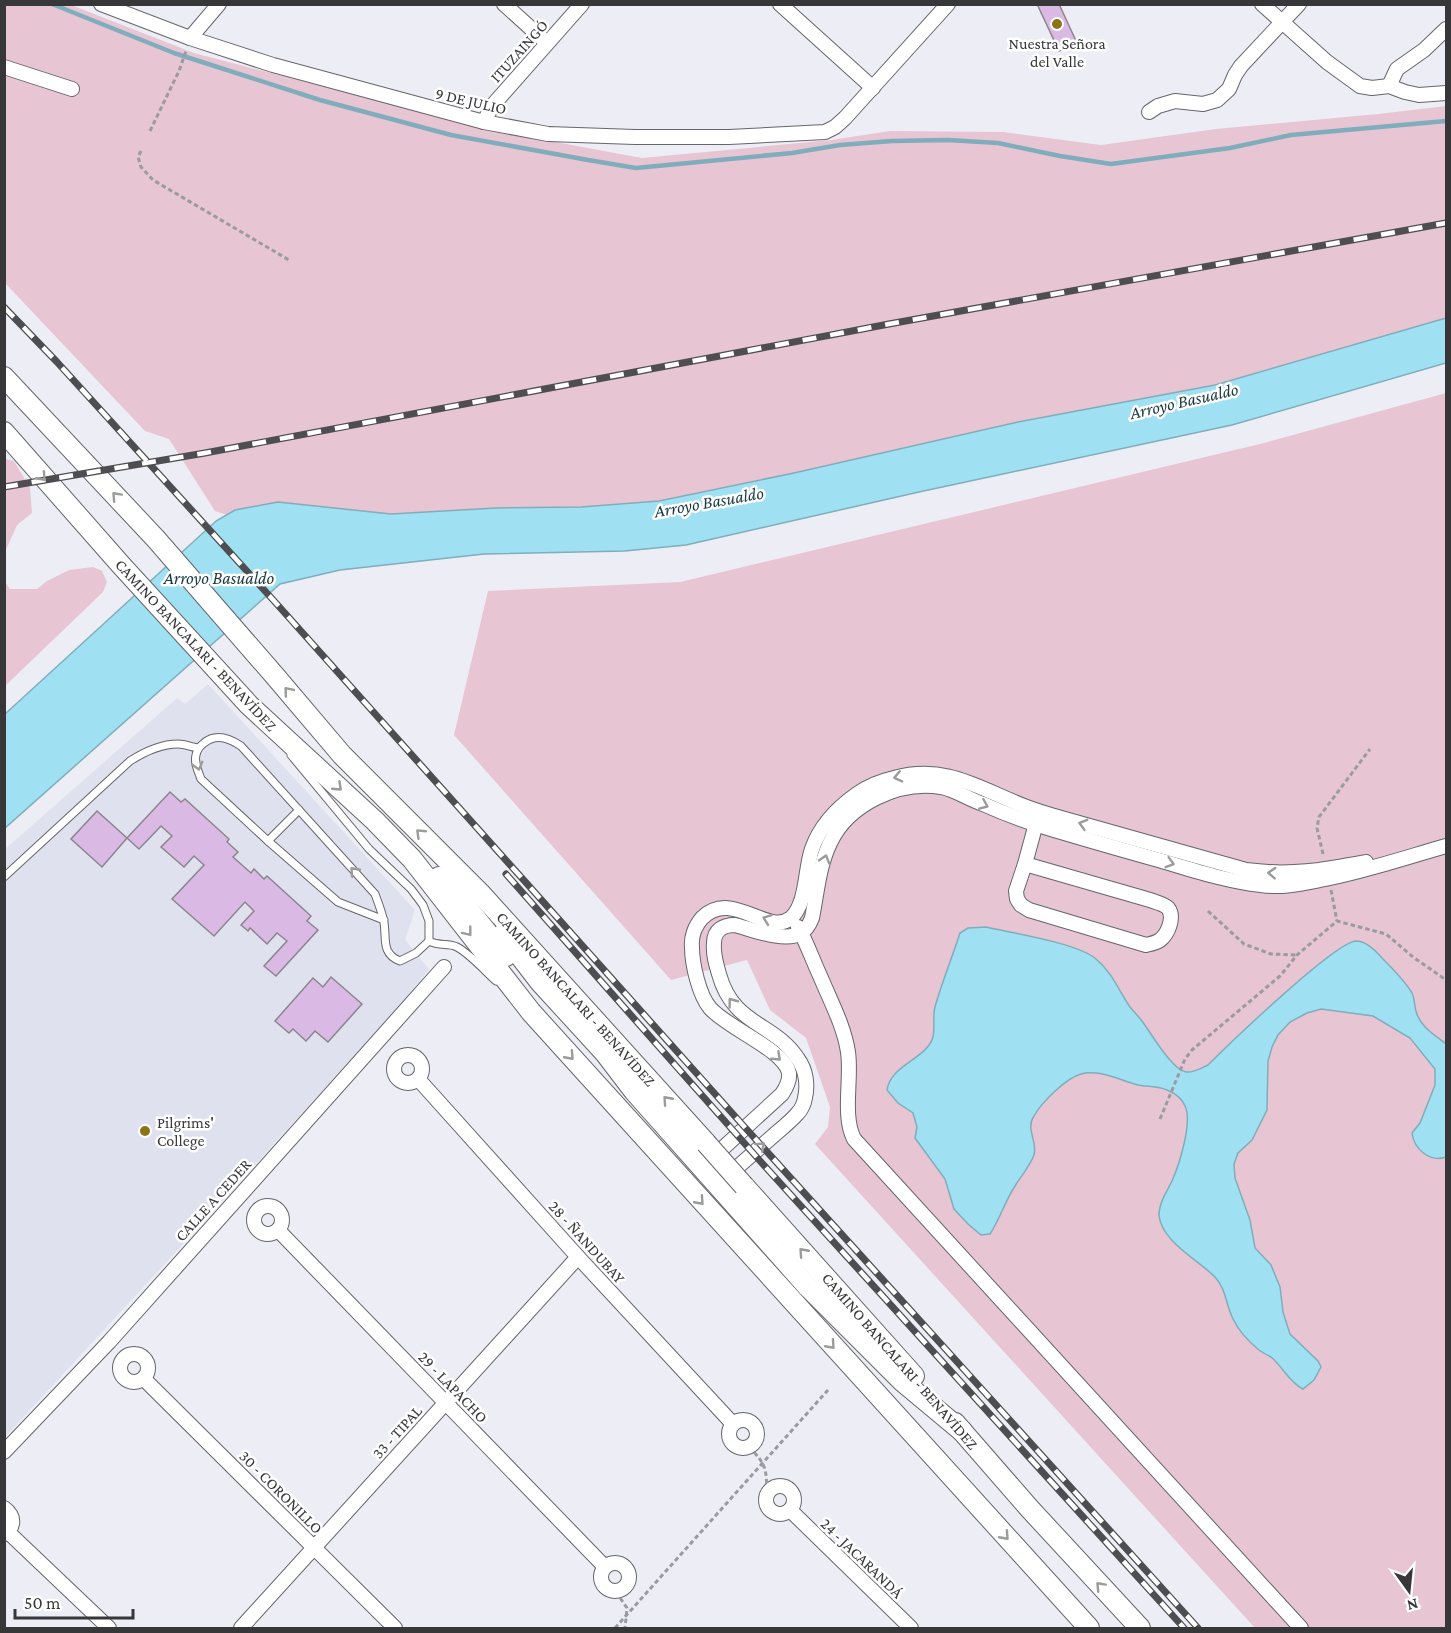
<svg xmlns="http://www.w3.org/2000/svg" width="1451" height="1633" viewBox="0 0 1451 1633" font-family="'Crimson Pro',serif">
<rect width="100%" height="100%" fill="#edeef5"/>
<polygon fill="#e0e1ef" points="208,684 415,910 405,940 429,969 409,995 162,1267 5,1437 4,850 177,698 185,704"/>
<g fill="#e8c5d3">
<polygon points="5,5 71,5 194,53 490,130 642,158 831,140 890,131 1003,132 1101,145 1216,129 1378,114 1446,106 1446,318 1215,385 1018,422 794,473 659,501 581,507 496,508 391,514 278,502 235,510 227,515 215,511 169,439 145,431 5,283"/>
<polygon points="1446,393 1446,1628 1255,1628 815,1144 828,1127 830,1107 806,1038 770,1010 747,960 671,980 454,735 488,591 680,582 1264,443"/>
<polygon points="5,459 14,461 30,488 32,513 17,525 5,552"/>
<polygon points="93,567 102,571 107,582 103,592 5,686 5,582 10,589 37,589 47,581 69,570"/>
</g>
<g fill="#9fe0f2" stroke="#80adbb" stroke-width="1.5">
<polygon points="1446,318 1446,363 1232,425 919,492 686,545 625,551 484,554 340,570 280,584 5,828 5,714 216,521 235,510 278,502 391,514 496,508 581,507 659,501 794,473 1018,422 1215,385"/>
<path d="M 986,927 C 1012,933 1078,943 1096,959 C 1112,972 1119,991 1130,1007 C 1134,1012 1138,1016 1142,1021 C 1151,1033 1172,1070 1186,1072 C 1194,1073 1201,1068 1208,1065 C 1228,1045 1335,942 1356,941 C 1366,941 1376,951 1382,958 C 1392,968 1405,981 1412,993 C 1415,999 1414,1005 1416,1011 C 1420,1027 1435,1035 1446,1044 L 1446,1157 C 1430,1163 1414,1149 1412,1133 L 1420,1123 L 1435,1085 L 1435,1069 L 1410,1038 L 1373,1016 L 1321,1009 L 1307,1013 L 1290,1022 L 1278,1035 L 1272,1047 L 1268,1061 L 1267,1110 L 1252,1140 L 1238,1153 L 1234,1164 L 1235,1178 L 1250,1220 L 1255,1248 L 1271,1265 L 1280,1287 L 1283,1312 L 1290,1334 L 1318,1361 L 1321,1367 L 1314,1380 L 1303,1389 C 1289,1382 1283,1367 1271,1357 C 1267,1355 1263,1353 1259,1350 C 1249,1342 1239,1331 1233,1319 C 1226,1305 1226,1289 1215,1277 C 1198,1260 1161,1241 1159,1215 C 1159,1203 1167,1191 1172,1181 C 1179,1165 1193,1122 1185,1106 C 1182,1099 1176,1094 1169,1091 C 1160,1086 1148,1087 1138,1085 C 1119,1080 1100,1069 1081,1074 C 1066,1078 1042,1102 1034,1116 C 1025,1129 1038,1141 1034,1155 C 1030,1166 1021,1176 1015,1186 C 1005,1201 1000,1219 990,1234 L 981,1235 L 968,1224 L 954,1209 L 945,1179 L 915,1138 L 917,1127 L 913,1113 L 898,1103 L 887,1090 C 890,1066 924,1059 932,1040 C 936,1030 932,1017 935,1007 C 942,982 952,958 960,933 L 968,928 Z"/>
</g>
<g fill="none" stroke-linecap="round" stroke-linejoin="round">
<polyline stroke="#80adbb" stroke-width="4.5" points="52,4 174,53 320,100 451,135 588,160 636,168 792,153 840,145 892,141 948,140 998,143 1060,156 1111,164 1230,148 1291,135 1446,121"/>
</g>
<g fill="#dbb9e5" stroke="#8a868b" stroke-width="1.5">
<polygon points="1037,4 1059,4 1077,43 1059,51"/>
<polygon points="170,792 181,802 185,799 229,839 227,842 238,852 233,857 251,873 254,869 264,879 267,876 311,916 307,921 318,930 276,976 264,966 287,941 277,933 267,944 250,928 248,931 241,925 254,911 245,902 214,936 172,899 204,865 194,856 184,867 161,847 172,836 161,826 139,849 127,838"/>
<polygon points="97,811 127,838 102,867 71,839"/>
<polygon points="331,977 362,1004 328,1042 315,1031 306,1041 293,1029 289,1033 275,1021 313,978 323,987"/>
</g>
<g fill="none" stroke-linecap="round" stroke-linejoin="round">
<defs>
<g id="lane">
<polyline points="291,755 369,849 411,889 423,905 429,921 429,941"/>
<polyline points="268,841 299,810"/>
<path d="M 4,877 L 130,761 C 144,752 161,744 178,744 C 184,744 192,747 198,748"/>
<path d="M 384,920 L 338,902 L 268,841 L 201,779 C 198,771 194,763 196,755 C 197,749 200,746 204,743 C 216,733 229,738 241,746 L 375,894 C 378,902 381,910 383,918 C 388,935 379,953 400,961 L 416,953 L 429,941"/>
<path d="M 429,941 C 440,947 448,942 457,947 C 470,954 485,971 496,981"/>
</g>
<g id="street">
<polyline points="101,4 190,38 273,65 484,122 548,134 635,137 729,137 825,132 835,127 845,118 948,4"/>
<polyline points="504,4 547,43"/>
<polyline points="780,4 873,88"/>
<polyline points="1262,4 1327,62 1360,86 1372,88 1389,86 1405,92 1419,95 1446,93"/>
<polyline points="190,38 219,4"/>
<polyline points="4,67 72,89"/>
<polyline points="1389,86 1397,69 1424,50 1446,29"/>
<polyline points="1149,112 1158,106 1175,101 1203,104 1217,100 1229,89 1235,75 1241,66 1299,4"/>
<polyline points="484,122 492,106 582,4"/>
<path d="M 1025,864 L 1150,900 C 1155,902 1164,904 1168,908 C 1175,917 1168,934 1160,940 C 1156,943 1150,944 1146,945 L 1029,910 L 1021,905 L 1017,899 L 1016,891 L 1025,864 L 1038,816"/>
<path d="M 798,927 C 807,943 813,961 821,978 C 831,1002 844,1026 848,1052 C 852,1079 842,1115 854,1139 L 1301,1628"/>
<circle cx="408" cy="1069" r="14"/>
<polyline points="419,1080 578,1257 733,1424"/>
<path d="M 710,1160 L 782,1094 C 786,1088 790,1081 789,1073 C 785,1050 727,1028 710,1008 C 699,995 692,964 692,947 C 691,937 695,926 702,918 C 732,888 768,937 791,918 C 807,904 805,868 812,849 C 820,826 837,808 857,794 C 868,786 881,781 894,778 C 946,764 978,788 1024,806 C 1034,810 1044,813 1054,816 L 1246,870 C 1291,876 1323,870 1366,862"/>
<path d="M 725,1178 C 741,1164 757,1150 773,1136 C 781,1129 790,1122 797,1114 C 801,1110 804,1104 805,1098 C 808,1085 806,1070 798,1059 C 774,1022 733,1026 719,974 C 716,964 713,954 714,943 C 714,930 723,925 735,925 C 751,929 785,943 801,933 C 806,930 810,923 812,918 C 817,893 819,866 830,843 C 848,804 899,780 941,787 C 956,790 968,799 983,804 C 1001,812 1019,819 1038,825 C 1077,837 1116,848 1155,859 C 1190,869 1225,881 1261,885 C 1281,888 1300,884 1320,880 C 1363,872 1404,858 1446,846"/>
<circle cx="268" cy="1220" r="14"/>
<polyline points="278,1230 605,1567"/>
<circle cx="134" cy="1368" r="14"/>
<polyline points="144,1379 395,1628"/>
<circle cx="743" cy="1434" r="14"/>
<polyline points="4,1452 109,1342 444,967"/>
<circle cx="780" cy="1500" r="14"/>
<path d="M 4,1508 C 15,1516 15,1527 4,1534"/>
<polyline points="790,1510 911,1628"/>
<polyline points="8,1532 109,1628"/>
<circle cx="615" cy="1577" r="14"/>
<polyline points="241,1628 578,1257"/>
</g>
<g id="secondary">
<polyline points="4,377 156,539 275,676 342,755 480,893 706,1143"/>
<polyline points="4,432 121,565 249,705 375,821 412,859 531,1012 1089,1628"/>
<polyline points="439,877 461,900 506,956"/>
<polyline points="503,934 540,982 605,1053 634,1091 808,1287 902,1381 962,1431"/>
<polyline points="744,1186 914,1376"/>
<polyline points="955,1423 1029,1508 1140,1628"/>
</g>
</defs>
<use href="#lane" stroke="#65656b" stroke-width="9"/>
<use href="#street" stroke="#65656b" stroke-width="16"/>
<use href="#secondary" stroke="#65656b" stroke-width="22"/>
<g stroke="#9a9ba0" stroke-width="3" stroke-dasharray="4.5 3" stroke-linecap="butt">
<polyline points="150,131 179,71 186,51"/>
<polyline points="141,151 138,157 141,167 153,180 289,260"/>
<polyline points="1323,854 1317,828 1319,817 1370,749"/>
<polyline points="1331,890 1337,921"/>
<polyline points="1208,911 1244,944 1271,954 1297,955"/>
<polyline points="1160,1119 1185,1059 1192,1050 1280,976 1297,955 1337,921 1386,934 1413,957 1446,980"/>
<path d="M 749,1447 C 767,1465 766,1469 767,1493"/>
<polyline points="616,1592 627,1608 625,1628"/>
<polyline points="615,1628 828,1390"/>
</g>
<use href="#lane" stroke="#fff" stroke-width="7"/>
<use href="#street" stroke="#fff" stroke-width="14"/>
<use href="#secondary" stroke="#fff" stroke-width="20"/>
<defs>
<g id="rail">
<polyline points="4,307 57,362 275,602 741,1123 1198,1628"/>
<polyline points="4,487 205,453 889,324 1446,223"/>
<polyline points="506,874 761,1162 1184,1628"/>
</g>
</defs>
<use href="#rail" stroke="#4e4e52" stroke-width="7"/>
<use href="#rail" stroke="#fff" stroke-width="4.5" stroke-dasharray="14" stroke-linecap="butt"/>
<defs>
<polyline id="secondary-bridge" points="706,1143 744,1186"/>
</defs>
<use href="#secondary-bridge" stroke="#65656b" stroke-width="22" stroke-linecap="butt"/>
<use href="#secondary-bridge" stroke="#fff" stroke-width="20"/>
</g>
<defs><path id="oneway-chevron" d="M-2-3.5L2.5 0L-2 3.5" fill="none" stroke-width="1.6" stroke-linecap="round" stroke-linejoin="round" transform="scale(1.5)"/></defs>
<g stroke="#9b9b9c">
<use href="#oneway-chevron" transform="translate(42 477) rotate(48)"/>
<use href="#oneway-chevron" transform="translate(116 496) rotate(-133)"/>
<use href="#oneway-chevron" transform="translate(288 691) rotate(-130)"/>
<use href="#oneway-chevron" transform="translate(198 766) rotate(75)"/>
<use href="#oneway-chevron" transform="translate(898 777) rotate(167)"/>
<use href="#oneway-chevron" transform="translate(338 787) rotate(43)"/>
<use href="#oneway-chevron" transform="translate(984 805) rotate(23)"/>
<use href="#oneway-chevron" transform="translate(1083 824) rotate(-164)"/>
<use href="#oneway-chevron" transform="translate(420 833) rotate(-136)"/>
<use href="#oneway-chevron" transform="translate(825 859) rotate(-73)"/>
<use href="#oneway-chevron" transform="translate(1170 863) rotate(16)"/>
<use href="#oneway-chevron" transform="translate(354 871) rotate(-132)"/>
<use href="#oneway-chevron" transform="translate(1272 873) rotate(-177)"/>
<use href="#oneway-chevron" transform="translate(767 919) rotate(-160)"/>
<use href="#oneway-chevron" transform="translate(468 932) rotate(52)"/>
<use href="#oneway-chevron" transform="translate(732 1002) rotate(-127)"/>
<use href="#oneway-chevron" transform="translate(570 1056) rotate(48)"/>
<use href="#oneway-chevron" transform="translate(777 1057) rotate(43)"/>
<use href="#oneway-chevron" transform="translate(667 1100) rotate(-132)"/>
<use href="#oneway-chevron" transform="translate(761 1146) rotate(-42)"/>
<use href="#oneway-chevron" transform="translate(700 1201) rotate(48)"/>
<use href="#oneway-chevron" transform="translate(803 1252) rotate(-132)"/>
<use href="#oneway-chevron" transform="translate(831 1345) rotate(48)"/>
<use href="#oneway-chevron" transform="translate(1005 1536) rotate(48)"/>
<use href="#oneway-chevron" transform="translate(1100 1586) rotate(-133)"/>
</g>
<g fill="#8c7316" stroke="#fff" stroke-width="2">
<circle cx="1057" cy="24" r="6"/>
<circle cx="145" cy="1131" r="6"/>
</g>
<g text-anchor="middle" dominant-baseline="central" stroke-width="5" stroke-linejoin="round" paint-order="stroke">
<g font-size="16" fill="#37373a" stroke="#fff">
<text x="1057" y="43">Nuestra Señora<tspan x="1057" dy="18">del Valle</tspan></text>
<text x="157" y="1122" text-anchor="start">Pilgrims'<tspan x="157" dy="18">College</tspan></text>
</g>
<g font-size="16" fill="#37373a" stroke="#fff">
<text transform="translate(519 51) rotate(-48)">ITUZAINGÓ</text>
<text transform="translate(471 101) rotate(13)">9 DE JULIO</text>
<text transform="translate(196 645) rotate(47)">CAMINO BANCALARI - BENAVÍDEZ</text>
<text transform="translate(576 999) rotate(48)">CAMINO BANCALARI - BENAVÍDEZ</text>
<text transform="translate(213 1200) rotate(-48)">CALLE A CEDER</text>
<text transform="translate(587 1242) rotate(48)">28 - ÑANDUBAY</text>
<text transform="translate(900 1361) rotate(49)">CAMINO BANCALARI - BENAVÍDEZ</text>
<text transform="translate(453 1387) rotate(46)">29 - LAPACHO</text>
<text transform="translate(397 1432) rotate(-48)">33 - TIPAL</text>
<text transform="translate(281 1492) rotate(45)">30 - CORONILLO</text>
<text transform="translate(862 1558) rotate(44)">24 - JACARANDÁ</text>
</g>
<g font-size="18" font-style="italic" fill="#193941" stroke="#fff">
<text transform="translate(1184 401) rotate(-13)">Arroyo Basualdo</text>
<text transform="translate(709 502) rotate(-10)">Arroyo Basualdo</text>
<text x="219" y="578">Arroyo Basualdo</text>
</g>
</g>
<rect width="1451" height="1633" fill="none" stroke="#37373a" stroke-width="12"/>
<g transform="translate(1409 1591) rotate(165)" stroke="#ffffff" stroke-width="4.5" paint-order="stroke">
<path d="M0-4.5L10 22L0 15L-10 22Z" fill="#37373a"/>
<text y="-9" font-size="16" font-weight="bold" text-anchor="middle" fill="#37373a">N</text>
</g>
<path d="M15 1609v9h118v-9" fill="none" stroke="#37373a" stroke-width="3"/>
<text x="24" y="1609" font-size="18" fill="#37373a" stroke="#ffffff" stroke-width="4.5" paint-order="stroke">50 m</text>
</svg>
